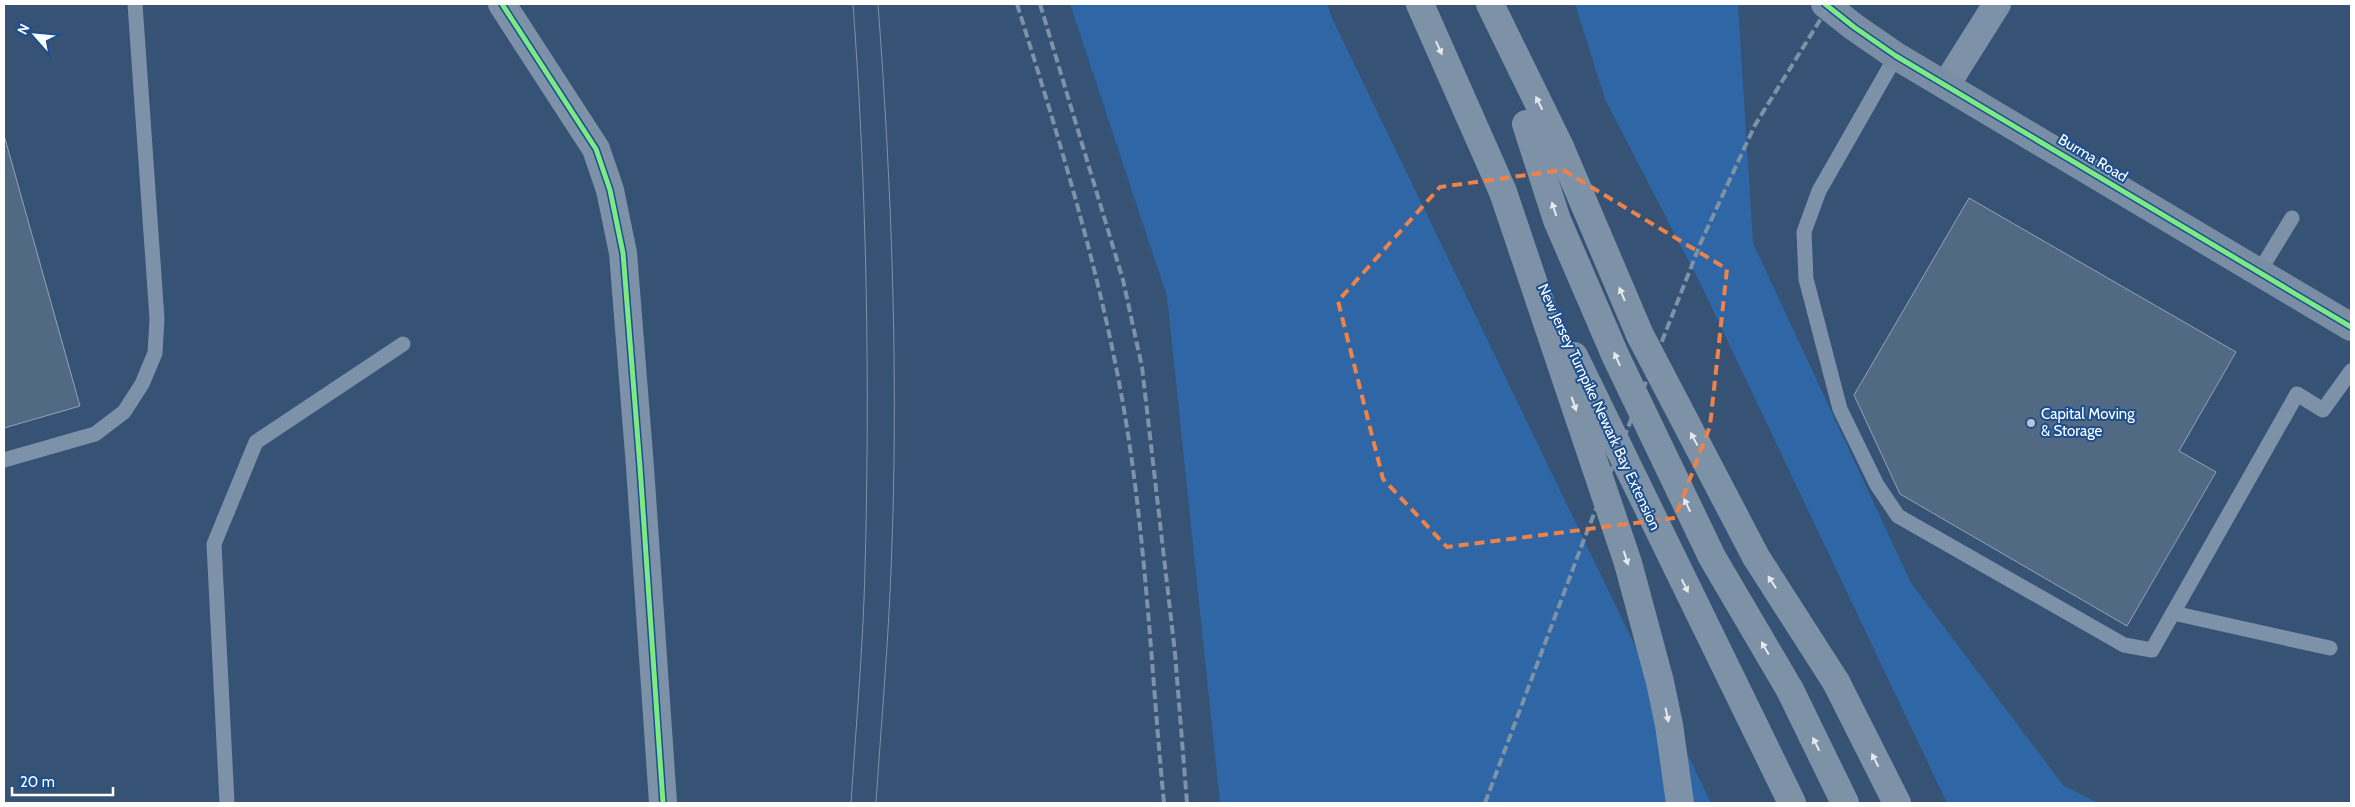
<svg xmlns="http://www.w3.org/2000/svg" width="2355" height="807" viewBox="0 0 2355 807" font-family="Cabin,sans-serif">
<rect width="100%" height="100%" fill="#365274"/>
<g fill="#2f66a5">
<polygon points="1070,4 1327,4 1332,18 1711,803 1220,803 1167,296"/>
<polygon points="1575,4 1738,4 1753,243 1911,583 2063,785 2098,803 1947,803 1703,289 1605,99"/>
</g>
<g fill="#526984" stroke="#92a2b6">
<polygon points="4,135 80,406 4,428"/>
<polygon points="1969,198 2236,352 2179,451 2216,472 2127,626 1900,494 1854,395"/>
</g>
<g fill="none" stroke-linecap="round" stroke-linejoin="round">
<g stroke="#7d92a8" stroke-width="15">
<polyline points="1896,56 1819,191 1804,232 1806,279 1840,409 1877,485 1898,516 2124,645 2152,650 2297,394 2323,410 2351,371"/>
<polyline points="2259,272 2292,218"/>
<polyline points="4,460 95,434 124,412 142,384 155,353 157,319 135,4"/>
<polyline points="2173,613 2330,648"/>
<polyline points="227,803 214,544 256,442 403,344"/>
</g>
<g stroke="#7d92a8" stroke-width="28">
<polyline points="502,4 596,149 610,190 623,253 640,467 663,803"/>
<polyline points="1946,85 1997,4"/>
</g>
<polyline stroke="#798da4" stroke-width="28" points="1825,4 1854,27 1896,56 2351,327"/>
<g stroke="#7e92a7" stroke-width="28">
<polyline points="1420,4 1503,192"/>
<polyline points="1490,4 1560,147"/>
<polyline points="1836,682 1897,803"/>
<polyline points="1790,690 1845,803"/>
<polyline points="1755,727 1792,803"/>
</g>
<g stroke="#7e92a7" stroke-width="1">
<path d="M 851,803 C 856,726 863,648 865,570 C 870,381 867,193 853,4"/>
<path d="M 876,803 C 881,726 888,648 891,570 C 899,382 892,192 878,4"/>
</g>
<g stroke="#7e92a7" stroke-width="4" stroke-dasharray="9 4" stroke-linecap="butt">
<path d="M 1017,4 C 1058,135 1099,268 1123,404 C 1146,535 1151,670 1164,803"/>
<polyline points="1040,4 1123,280 1142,367 1175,653 1187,803"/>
<polyline points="1485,803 1583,542 1701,242 1755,125 1830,4"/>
</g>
<g stroke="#7e92a7" stroke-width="28">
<polyline points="1526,124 1557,220 1616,357 1712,557 1790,690"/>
<polyline points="1560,147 1640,335 1756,557 1836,682"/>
<polyline points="1503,192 1628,563 1660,682 1669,725 1680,803"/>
<polyline points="1574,356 1755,727"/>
</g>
<defs>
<g id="cycleway">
<polyline points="502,4 596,149 610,190 623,253 640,467 663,803"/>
<polyline points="1825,4 1854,27 1896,56 2351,327"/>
</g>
</defs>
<use href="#cycleway" stroke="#1b4f8f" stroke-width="8"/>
<use href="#cycleway" stroke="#7ce984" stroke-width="5"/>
</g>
<defs><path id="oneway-solid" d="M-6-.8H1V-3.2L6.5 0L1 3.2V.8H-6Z" transform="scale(1.25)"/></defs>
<g fill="#e5e9ed">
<use href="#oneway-solid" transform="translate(1439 48) rotate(66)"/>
<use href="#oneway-solid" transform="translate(1539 103) rotate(-116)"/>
<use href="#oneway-solid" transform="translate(1554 209) rotate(-108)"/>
<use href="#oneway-solid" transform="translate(1622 294) rotate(-113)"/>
<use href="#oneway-solid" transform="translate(1617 359) rotate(-114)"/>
<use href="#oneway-solid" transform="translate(1574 404) rotate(71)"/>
<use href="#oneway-solid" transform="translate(1694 439) rotate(-118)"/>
<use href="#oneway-solid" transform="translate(1687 505) rotate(-116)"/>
<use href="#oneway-solid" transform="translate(1626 558) rotate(72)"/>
<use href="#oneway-solid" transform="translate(1772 582) rotate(-123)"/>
<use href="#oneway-solid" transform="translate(1685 586) rotate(64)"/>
<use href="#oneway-solid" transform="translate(1765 648) rotate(-120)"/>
<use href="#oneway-solid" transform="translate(1667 715) rotate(78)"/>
<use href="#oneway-solid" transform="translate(1816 744) rotate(-116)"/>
<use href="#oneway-solid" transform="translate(1875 760) rotate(-117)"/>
</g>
<path fill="none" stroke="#ee8249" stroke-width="4" stroke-dasharray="10 6" stroke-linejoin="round" d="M 1563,170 L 1727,269 L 1710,426 L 1675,518 L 1447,547 L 1383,479 L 1338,301 L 1440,187 Z"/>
<circle fill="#b9c2ce" stroke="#1b4f8f" stroke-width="2" cx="2031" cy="423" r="5"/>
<g text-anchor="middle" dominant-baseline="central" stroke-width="4" stroke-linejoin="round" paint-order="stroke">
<g font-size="15" fill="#fff" stroke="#1b4f8f">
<text transform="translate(2093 158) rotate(31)">Burma Road</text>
<text transform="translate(1599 407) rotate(65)">New Jersey Turnpike Newark Bay Extension</text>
</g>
<g font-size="15" fill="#fff" stroke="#1b4f8f" text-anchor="start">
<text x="2041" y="414">Capital Moving<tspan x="2041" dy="17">&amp; Storage</tspan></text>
</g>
</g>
<rect width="2355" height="807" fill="none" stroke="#ffffff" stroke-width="10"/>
<g transform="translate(35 35) rotate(297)" stroke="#1b4f8f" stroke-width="4" paint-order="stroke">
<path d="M0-4L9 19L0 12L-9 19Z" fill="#ffffff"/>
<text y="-8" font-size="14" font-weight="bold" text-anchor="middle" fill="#ffffff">N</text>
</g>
<path d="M12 787v8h101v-8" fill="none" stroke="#ffffff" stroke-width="2.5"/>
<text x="20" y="787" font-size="15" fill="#ffffff" stroke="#1b4f8f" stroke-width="4" paint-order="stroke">20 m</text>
</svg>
